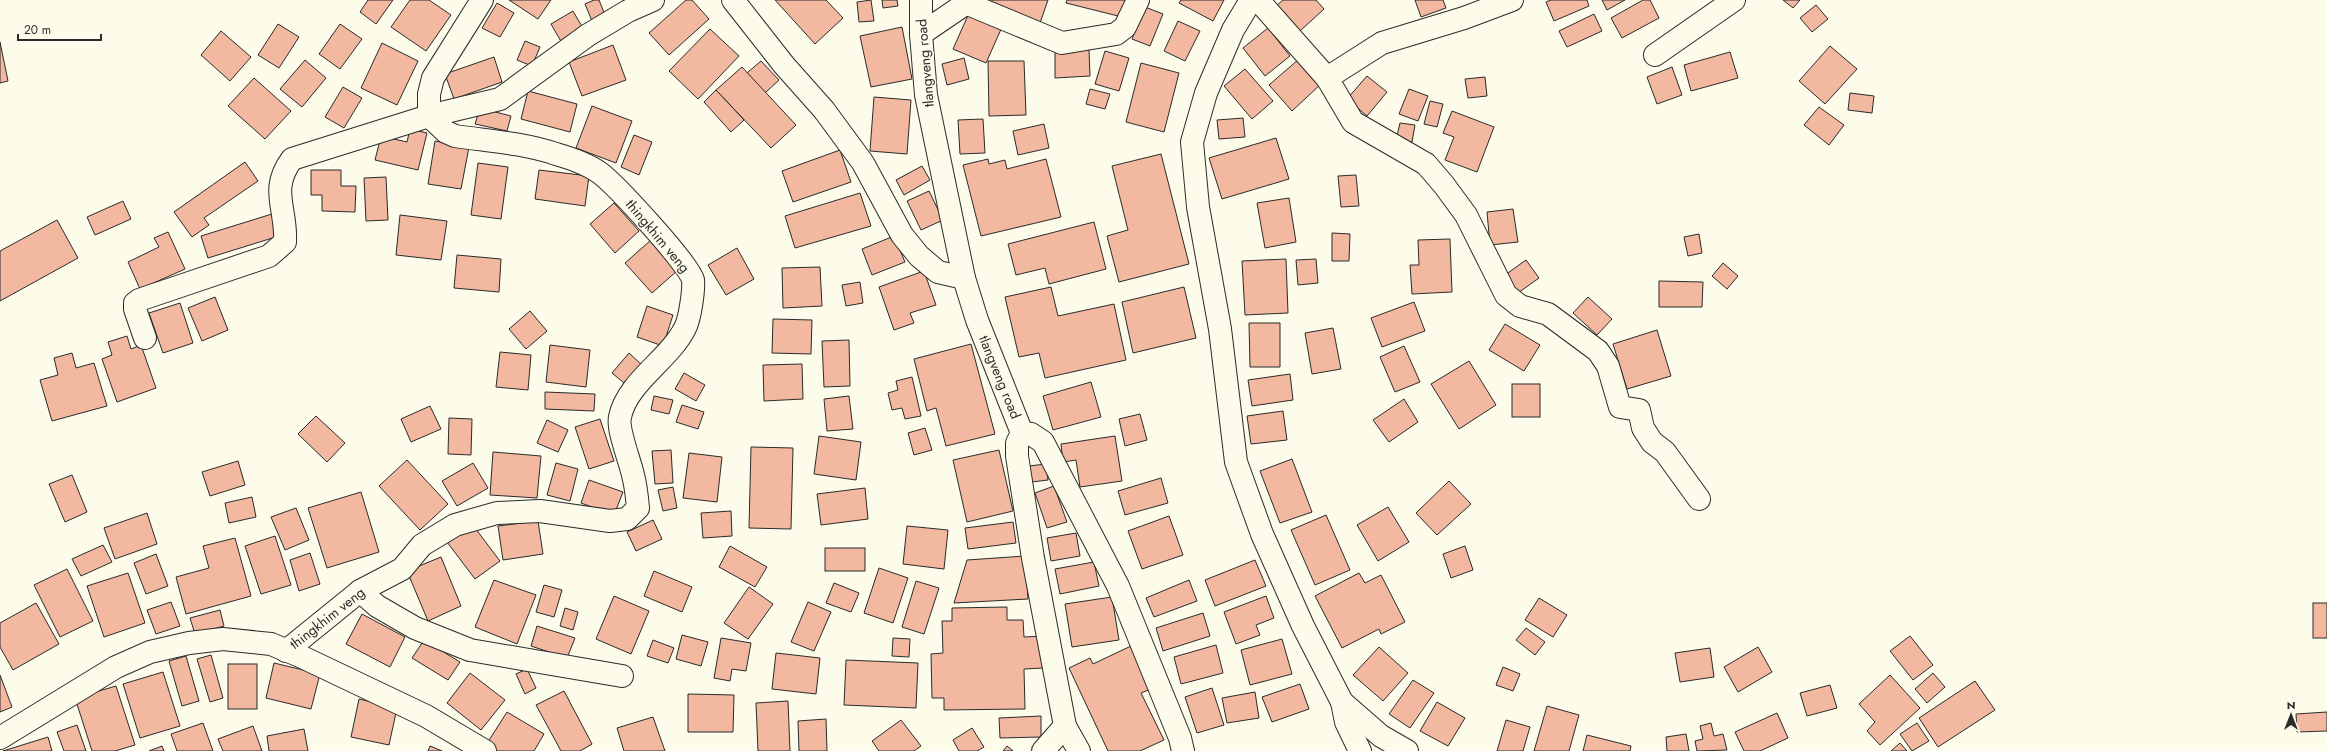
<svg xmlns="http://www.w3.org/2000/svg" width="2327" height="751" viewBox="0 0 2327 751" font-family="Jost,sans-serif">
<rect width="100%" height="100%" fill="#fdfbea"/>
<g fill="#f2b8a0" stroke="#2b2b2b">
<polygon points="368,0 393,0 376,24 360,12"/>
<polygon points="410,0 429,0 451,15 426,51 391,27"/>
<polygon points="509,0 551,0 538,19"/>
<polygon points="594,0 599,0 605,15 592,21 585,4"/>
<polygon points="686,0 692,0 709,19 669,55 649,33"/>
<polygon points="775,0 826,0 843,18 815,44"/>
<polygon points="871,0 874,21 859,22 857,2"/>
<polygon points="882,0 897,0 898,6 883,8"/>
<polygon points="992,0 1048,0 1040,23 990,6"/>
<polygon points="1067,0 1127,0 1122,17 1066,3"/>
<polygon points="1181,0 1224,0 1213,21 1179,3"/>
<polygon points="1283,0 1316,0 1324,9 1300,31 1276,6"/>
<polygon points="1415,0 1443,0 1446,8 1421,17"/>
<polygon points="1551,0 1587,0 1589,6 1554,21 1546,2"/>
<polygon points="1602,0 1625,0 1607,10"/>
<polygon points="1643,0 1650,0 1659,18 1622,38 1611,18"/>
<polygon points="1783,0 1800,0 1793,8"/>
<polygon points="497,3 514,13 500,37 482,28"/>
<polygon points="1816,5 1828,19 1812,32 1800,18"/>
<polygon points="1145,7 1163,14 1150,46 1132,39"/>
<polygon points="573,11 584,30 562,43 551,24"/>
<polygon points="969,13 1002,27 986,63 953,49"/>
<polygon points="1594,14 1602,31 1567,47 1559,31"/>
<polygon points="1178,21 1200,31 1185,61 1164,51"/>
<polygon points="278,24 299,37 279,68 258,55"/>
<polygon points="340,24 362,39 340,69 319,54"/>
<polygon points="902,27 912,79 871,87 860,36"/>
<polygon points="1268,28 1290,56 1265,76 1243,48"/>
<polygon points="710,29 739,56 698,99 669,71"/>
<polygon points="221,31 251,57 230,81 201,55"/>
<polygon points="525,41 540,47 532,66 517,60"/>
<polygon points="0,42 8,81 0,83"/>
<polygon points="382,43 418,61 397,105 361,88"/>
<polygon points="613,45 626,80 582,96 569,62"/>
<polygon points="1830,46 1857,69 1825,104 1799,81"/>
<polygon points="1089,50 1090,76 1055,78 1055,52"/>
<polygon points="1105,51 1129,58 1119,91 1095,84"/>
<polygon points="1730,52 1738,78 1691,91 1684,65"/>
<polygon points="494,57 502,82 454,99 445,74"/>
<polygon points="964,58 969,79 947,85 942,64"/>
<polygon points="1299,59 1321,84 1292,111 1269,85"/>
<polygon points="305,60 326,78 302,107 280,89"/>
<polygon points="761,61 779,80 765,93 747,73"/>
<polygon points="988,61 1024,61 1026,115 989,116"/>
<polygon points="1141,63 1179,73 1164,132 1126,122"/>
<polygon points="742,67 796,125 771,148 716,90"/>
<polygon points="1672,67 1682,95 1657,104 1647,77"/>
<polygon points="1245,69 1273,101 1252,119 1224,86"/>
<polygon points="1367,76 1387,92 1367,116 1347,99"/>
<polygon points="1485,77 1487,96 1468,98 1465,79"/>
<polygon points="254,78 291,111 265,139 228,106"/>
<polygon points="343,87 362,98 344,128 325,117"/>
<polygon points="1090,89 1110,94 1105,109 1086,104"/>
<polygon points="1409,89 1428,96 1418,121 1399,114"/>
<polygon points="716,90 744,120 731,132 704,102"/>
<polygon points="528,91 577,104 570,132 521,119"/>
<polygon points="1850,93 1874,96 1872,113 1848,110"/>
<polygon points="874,97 911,100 907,154 870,151"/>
<polygon points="1430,101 1443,104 1437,127 1424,124"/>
<polygon points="592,106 632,121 616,163 576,148"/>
<polygon points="1819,107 1844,125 1829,145 1804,125"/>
<polygon points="480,108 511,116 507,131 475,124"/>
<polygon points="1452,111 1494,127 1477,172 1445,160 1454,137 1443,133"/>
<polygon points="1243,118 1245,137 1219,139 1217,120"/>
<polygon points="983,119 985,153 960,154 958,120"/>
<polygon points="1400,123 1415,125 1412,142 1396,140"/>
<polygon points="1044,124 1049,148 1018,155 1013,131"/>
<polygon points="410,129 427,133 418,170 375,160 381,136 407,142"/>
<polygon points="634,135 652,142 639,175 621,167"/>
<polygon points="1276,138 1289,179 1222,199 1209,158"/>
<polygon points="435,141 469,147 461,189 428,184"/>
<polygon points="840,150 851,182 793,202 782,171"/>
<polygon points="1161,154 1189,264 1119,282 1107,236 1128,230 1112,166"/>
<polygon points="988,159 989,164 1005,160 1007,169 1046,159 1061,217 981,236 963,165"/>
<polygon points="245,162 258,181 204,218 209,225 192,237 174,212"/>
<polygon points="478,163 508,167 501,219 471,215"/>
<polygon points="922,166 930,180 904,195 896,180"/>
<polygon points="311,170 341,170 341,186 356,186 355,212 322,211 322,195 311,195"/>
<polygon points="539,170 589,176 585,206 535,199"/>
<polygon points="1356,175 1359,206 1341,207 1338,176"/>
<polygon points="386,177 388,220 366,221 364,178"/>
<polygon points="929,191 943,220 921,230 907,201"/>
<polygon points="860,193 871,226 795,248 785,216"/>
<polygon points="1289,198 1296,242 1265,248 1257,203"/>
<polygon points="123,201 131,219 95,235 87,217"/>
<polygon points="614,203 639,231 615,253 590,224"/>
<polygon points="1513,209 1518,242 1490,245 1487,212"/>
<polygon points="272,214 279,236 208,258 201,236"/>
<polygon points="400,215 447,221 441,260 396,255"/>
<polygon points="57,220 78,258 0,301 0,251"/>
<polygon points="1094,222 1106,269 1049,284 1045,268 1016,275 1008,244"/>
<polygon points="168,232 185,269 140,289 128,262 159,247 154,238"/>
<polygon points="1332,233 1350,234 1349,261 1332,261"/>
<polygon points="1699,234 1702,253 1688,256 1684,237"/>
<polygon points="894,236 905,262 872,275 862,249"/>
<polygon points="1450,239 1452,292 1412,294 1410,265 1419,265 1418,240"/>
<polygon points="651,240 678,270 652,293 625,263"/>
<polygon points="737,248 754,279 726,295 708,265"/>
<polygon points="457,255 501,259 499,292 454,288"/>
<polygon points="1286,259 1288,313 1245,315 1242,261"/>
<polygon points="1316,259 1318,283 1298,285 1296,260"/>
<polygon points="1526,260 1539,278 1518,293 1505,275"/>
<polygon points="1723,263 1738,276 1727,289 1712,276"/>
<polygon points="820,267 822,306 783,308 782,268"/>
<polygon points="924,271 936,305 910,313 914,323 894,330 879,287"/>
<polygon points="1659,281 1703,282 1702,307 1659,307"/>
<polygon points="860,282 863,303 846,306 842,285"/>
<polygon points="1051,287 1058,316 1114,304 1126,360 1045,378 1039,353 1019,357 1005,297"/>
<polygon points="1184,287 1196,338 1133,353 1122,302"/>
<polygon points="215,297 228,330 202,341 188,308"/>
<polygon points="1588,297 1612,319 1597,335 1573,313"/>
<polygon points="1414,302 1425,331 1382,347 1371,318"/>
<polygon points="180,303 193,343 163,353 149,313"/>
<polygon points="647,306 673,315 663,346 637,337"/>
<polygon points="530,311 547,331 526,349 509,329"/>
<polygon points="773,319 812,320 811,354 772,353"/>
<polygon points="1249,323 1280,323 1280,367 1250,367"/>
<polygon points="1505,324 1540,345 1524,371 1489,350"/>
<polygon points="1333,328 1341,369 1312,374 1305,333"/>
<polygon points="1657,330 1671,376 1627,389 1613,344"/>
<polygon points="127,336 131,349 141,345 156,388 117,402 102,359 112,355 108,342"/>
<polygon points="849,340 850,386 824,387 822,341"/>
<polygon points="971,344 995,434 946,446 936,408 927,411 914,359"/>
<polygon points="550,345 590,350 586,387 546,382"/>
<polygon points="1404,346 1420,382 1395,392 1380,357"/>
<polygon points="500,352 531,355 528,390 496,387"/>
<polygon points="72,353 76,368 94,363 107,406 52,421 40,380 58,375 54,358"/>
<polygon points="629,353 641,364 624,383 612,373"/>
<polygon points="1469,361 1496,405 1459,429 1431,384"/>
<polygon points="802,364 803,399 764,401 763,365"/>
<polygon points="684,373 705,385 696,401 675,389"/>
<polygon points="1290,374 1293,400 1252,406 1248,380"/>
<polygon points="912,377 921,416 905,419 902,408 892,410 888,393 898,390 896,381"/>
<polygon points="1091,382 1101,417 1053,430 1043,396"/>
<rect x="1512" y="384" width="28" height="33"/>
<polygon points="545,392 595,394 594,411 545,409"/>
<polygon points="654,396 673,400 669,414 651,410"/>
<polygon points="849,396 853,429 827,431 824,399"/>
<polygon points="1404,399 1418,422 1389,442 1373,420"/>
<polygon points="682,405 704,412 698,429 676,422"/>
<polygon points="430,406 441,429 411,442 401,419"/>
<polygon points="1283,411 1287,440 1251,444 1247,416"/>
<polygon points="1140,414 1147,440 1125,446 1119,419"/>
<polygon points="316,416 345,443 327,462 298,434"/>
<polygon points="449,418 472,419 471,455 448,454"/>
<polygon points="600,419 614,461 589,469 575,427"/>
<polygon points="547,420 568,430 558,452 537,443"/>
<polygon points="925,428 932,450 914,455 908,433"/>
<polygon points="819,436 861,442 856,480 814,474"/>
<polygon points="1115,436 1122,481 1080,487 1076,460 1063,462 1061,444"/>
<polygon points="751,447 793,448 791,529 749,528"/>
<polygon points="671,450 673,483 655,484 652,451"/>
<polygon points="999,450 1013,511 967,522 953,460"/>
<polygon points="493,452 541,456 537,498 490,495"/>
<polygon points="689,453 722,457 717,502 683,498"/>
<polygon points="1292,459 1312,512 1280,523 1260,471"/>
<polygon points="407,460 448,504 420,530 379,486"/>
<polygon points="238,461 245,485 210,496 202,472"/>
<polygon points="473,463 488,488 457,506 442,481"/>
<polygon points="556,463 578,469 570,501 547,495"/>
<polygon points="1046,464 1048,480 1032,482 1029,466"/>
<polygon points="72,475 87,512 65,522 49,484"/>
<polygon points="1161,478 1168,503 1125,515 1118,491"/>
<polygon points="589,480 623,492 614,515 581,503"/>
<polygon points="1449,481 1471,504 1437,535 1416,513"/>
<polygon points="1054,486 1067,522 1047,528 1035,493"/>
<polygon points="673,487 677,508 663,511 658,490"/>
<polygon points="865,488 868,519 821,525 817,494"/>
<polygon points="361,492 379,552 327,568 308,508"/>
<polygon points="252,497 256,517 229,523 225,503"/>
<polygon points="1388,507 1409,542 1378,561 1357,525"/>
<polygon points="296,508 309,540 285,550 271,517"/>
<polygon points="731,511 732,536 703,538 701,513"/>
<polygon points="147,513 157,544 115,559 104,528"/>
<polygon points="1326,515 1350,570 1315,585 1291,530"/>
<polygon points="1169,516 1183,555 1142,569 1128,531"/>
<polygon points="653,520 662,539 636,551 627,532"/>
<polygon points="538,521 543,554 503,560 498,526"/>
<polygon points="1013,522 1016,543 968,549 965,528"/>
<polygon points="472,524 500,561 475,579 447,542"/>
<polygon points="907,526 948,530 944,569 903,564"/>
<polygon points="1076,533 1080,556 1051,561 1047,538"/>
<polygon points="275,536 291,585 261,594 245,546"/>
<polygon points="235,538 251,596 186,614 176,577 209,568 203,546"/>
<polygon points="103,545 112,562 81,576 72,559"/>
<polygon points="730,546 767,567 755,587 719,567"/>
<polygon points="1465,546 1473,570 1451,578 1443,554"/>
<rect x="825" y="548" width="40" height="23"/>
<polygon points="310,553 320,584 299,591 290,560"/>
<polygon points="156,554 168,586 146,594 134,563"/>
<polygon points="1025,556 1028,599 954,603 967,560"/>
<polygon points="441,557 461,606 428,621 407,571"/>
<polygon points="1255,560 1266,586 1215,606 1205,580"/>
<polygon points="1094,562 1099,586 1060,594 1055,569"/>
<polygon points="879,568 908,578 893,623 864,613"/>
<polygon points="67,569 93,621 60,637 34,585"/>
<polygon points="654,571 692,587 682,612 644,596"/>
<polygon points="128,573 145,623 104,637 87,586"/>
<polygon points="1359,573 1365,583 1381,575 1405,622 1381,634 1379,629 1342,648 1315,596"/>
<polygon points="494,580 536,595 517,644 475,627"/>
<polygon points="1189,580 1197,601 1154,617 1146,598"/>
<polygon points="916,581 939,588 924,634 902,627"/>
<polygon points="834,583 859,593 851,612 826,603"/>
<polygon points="544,585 562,590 554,617 536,612"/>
<polygon points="749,587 773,604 748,639 724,623"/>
<polygon points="614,596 649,611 631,654 596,639"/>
<polygon points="1266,596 1274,618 1256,625 1260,635 1236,644 1224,612"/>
<polygon points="1112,597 1119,640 1072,647 1065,604"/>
<polygon points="1539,598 1567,615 1553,637 1525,620"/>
<polygon points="171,602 180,626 156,634 147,610"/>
<polygon points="808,602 831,612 814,651 791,642"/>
<polygon points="36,603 59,644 13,670 0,647 0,623"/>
<rect x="2313" y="603" width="14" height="35"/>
<polygon points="1007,607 1007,620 1023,620 1024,637 1044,636 1044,668 1024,669 1025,709 944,710 944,698 932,698 931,654 943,653 942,621 952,621 952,608"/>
<polygon points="565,608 578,612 573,630 560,626"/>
<polygon points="220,610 224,626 195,634 190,618"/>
<polygon points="1203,613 1210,636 1163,651 1156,628"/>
<polygon points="362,614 405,637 390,667 346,644"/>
<polygon points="537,626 575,638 567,658 531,646"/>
<polygon points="1526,628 1545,642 1535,655 1516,640"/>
<polygon points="682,635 708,642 701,666 676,659"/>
<polygon points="1910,636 1933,665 1913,680 1890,651"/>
<polygon points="721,638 751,643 746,671 732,669 730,681 714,678"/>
<polygon points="893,638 910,639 909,657 892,656"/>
<polygon points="1282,639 1292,674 1250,685 1241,650"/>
<polygon points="424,640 460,662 448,680 412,658"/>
<polygon points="653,640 674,648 668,663 647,656"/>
<polygon points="1216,645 1223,673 1181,684 1174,657"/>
<polygon points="1131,646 1151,689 1141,693 1164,740 1140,751 1108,751 1069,668 1090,658 1093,664"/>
<polygon points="1379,647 1408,673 1383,701 1353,675"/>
<polygon points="1758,647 1772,672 1738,692 1724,667"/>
<polygon points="1710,648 1714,677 1680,682 1675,653"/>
<polygon points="776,653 820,658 816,694 772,689"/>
<polygon points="211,655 223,698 210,702 197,659"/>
<polygon points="186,656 199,701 182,706 169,661"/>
<polygon points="846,660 918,663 916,708 844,705"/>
<polygon points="274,663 320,674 311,709 266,698"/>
<rect x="228" y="664" width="29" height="45"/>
<polygon points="1503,667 1520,674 1513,691 1496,685"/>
<polygon points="527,669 536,688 525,694 516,674"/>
<polygon points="163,672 180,726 140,738 123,684"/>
<polygon points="470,673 505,700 481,730 447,703"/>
<polygon points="1933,673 1945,687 1927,703 1915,689"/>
<polygon points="0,675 12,707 0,712"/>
<polygon points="1890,675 1920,708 1880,745 1867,731 1875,722 1859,704"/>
<polygon points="1413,680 1434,693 1410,728 1389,714"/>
<polygon points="1975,681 1995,710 1938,747 1919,718"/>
<polygon points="1300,684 1309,709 1272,722 1262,697"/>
<polygon points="1830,685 1837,708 1807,716 1800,693"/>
<polygon points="116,686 135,745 115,751 92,751 75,698"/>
<polygon points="1212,688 1224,725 1197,733 1185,697"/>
<polygon points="564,691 592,744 580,751 561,751 536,705"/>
<polygon points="1255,692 1259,718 1227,723 1222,698"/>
<polygon points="688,694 734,695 733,732 688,732"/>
<polygon points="359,699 397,708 389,745 351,737"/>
<polygon points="788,701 790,751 758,751 756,703"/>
<polygon points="1437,702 1465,718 1448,746 1420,731"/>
<polygon points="1547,706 1579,715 1569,751 1534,751"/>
<polygon points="507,712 544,734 534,751 495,751 486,745"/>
<polygon points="2327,712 2327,731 2297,732 2296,714"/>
<polygon points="1777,713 1788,738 1760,751 1744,751 1735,732"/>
<polygon points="1041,716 1041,737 1000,738 999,718"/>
<polygon points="653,717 665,751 624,751 617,728"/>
<polygon points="826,719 827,751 799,751 798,721"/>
<polygon points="901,720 921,746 914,751 879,751 872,741"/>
<polygon points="1506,720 1530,727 1523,751 1497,751"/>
<polygon points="203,723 213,751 177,751 171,734"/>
<polygon points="1711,723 1714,736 1723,734 1727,750 1697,751 1695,741 1703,739 1700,726"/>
<polygon points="1917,723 1929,741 1912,751 1900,734"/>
<polygon points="77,725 86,751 64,751 57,732"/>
<polygon points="253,726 262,751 223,751 218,739"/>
<polygon points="972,728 984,747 977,751 959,751 953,740"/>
<polygon points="304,729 308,751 269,751 267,736"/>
<polygon points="1686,734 1689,751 1667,751 1666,737"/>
<polygon points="1587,735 1631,746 1630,751 1583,751"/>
<polygon points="48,737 52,751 3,751"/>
<polygon points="1900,743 1907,751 1891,751"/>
<polygon points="162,746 164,751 149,751"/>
<polygon points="430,746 442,751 428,751"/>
<polygon points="1007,746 1013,751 1003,751"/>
</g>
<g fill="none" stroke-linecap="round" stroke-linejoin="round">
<defs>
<g id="minor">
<polyline points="733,0 784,65 824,110 863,163 902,235 919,256 938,272 964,278"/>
<polyline points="921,0 921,34 926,95 964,278 977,320 1022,433 1017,443 1017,456 1033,558 1065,726 1079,751"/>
<polyline points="1258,0 1327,78 1353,122 1426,164 1444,185 1466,215 1506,295 1520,306 1548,314 1598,351 1608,366 1620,407 1639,410 1643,428 1652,442 1665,452 1699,499"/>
<polyline points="968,4 1062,43 1116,34 1125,27 1138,0"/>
<polyline points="921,34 971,0"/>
<polyline points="1655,55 1734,0"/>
<polyline points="1327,78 1382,43 1464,18 1512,0"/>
<path d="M 145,338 L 135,309 L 135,303 L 139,300 L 269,256 L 285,242 C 287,208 269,190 292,159 L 429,116 L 500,99 L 588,35 L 628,11 L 653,0"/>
<polyline points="1022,433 1031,434 1043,442 1118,586 1180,738 1183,751"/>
<polyline points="360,591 377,606 415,628 470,650 622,676"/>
<path d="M 286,651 L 360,591 L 402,569 L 422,545 L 455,525 L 497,513 L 540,511 L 610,521 L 627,519 L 638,508 C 637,497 636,486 633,475 C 630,461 617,429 620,417 C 627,382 670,359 685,328 C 690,319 694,290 693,280 C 689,264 616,185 600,173 C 589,165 570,158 556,154 C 524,143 489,141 455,136 L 446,132 L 429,116 L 429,94 L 433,78 L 482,0"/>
<polyline points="1342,702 1346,722 1360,751"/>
<polyline points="0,738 116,667 150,652 189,643 223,639 271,644 300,656 426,716 485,751"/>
<polyline points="1043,751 1065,726"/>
</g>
<polyline id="trunk" points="1251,0 1233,30 1206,93 1192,142 1198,207 1220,329 1236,462 1262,534 1303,626 1342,702 1381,736 1407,751"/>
</defs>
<use href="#minor" stroke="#2b2b2b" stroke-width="24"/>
<use href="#trunk" stroke="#2b2b2b" stroke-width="24"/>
<use href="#minor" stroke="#fdfbea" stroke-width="22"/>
<use href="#trunk" stroke="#fdfbea" stroke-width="22"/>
</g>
<g text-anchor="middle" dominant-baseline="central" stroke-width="3" stroke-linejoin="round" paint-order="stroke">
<g font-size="14" fill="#2b2b2b" stroke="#fdfbea">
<text transform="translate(925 63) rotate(-95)">tlangveng road</text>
<text transform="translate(658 236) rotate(50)">thingkhim veng</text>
<text transform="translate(1000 377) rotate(68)">tlangveng road</text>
<text transform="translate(327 618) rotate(-38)">thingkhim veng</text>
</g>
</g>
<g transform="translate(2291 715)" stroke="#fdfbea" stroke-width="3" paint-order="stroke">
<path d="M0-3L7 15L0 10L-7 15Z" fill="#2b2b2b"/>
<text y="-6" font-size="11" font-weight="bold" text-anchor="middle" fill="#2b2b2b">N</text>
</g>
<path d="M18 34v6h83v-6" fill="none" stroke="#2b2b2b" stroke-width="2"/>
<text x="24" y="34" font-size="12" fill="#2b2b2b" stroke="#fdfbea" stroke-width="3" paint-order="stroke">20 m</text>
</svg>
